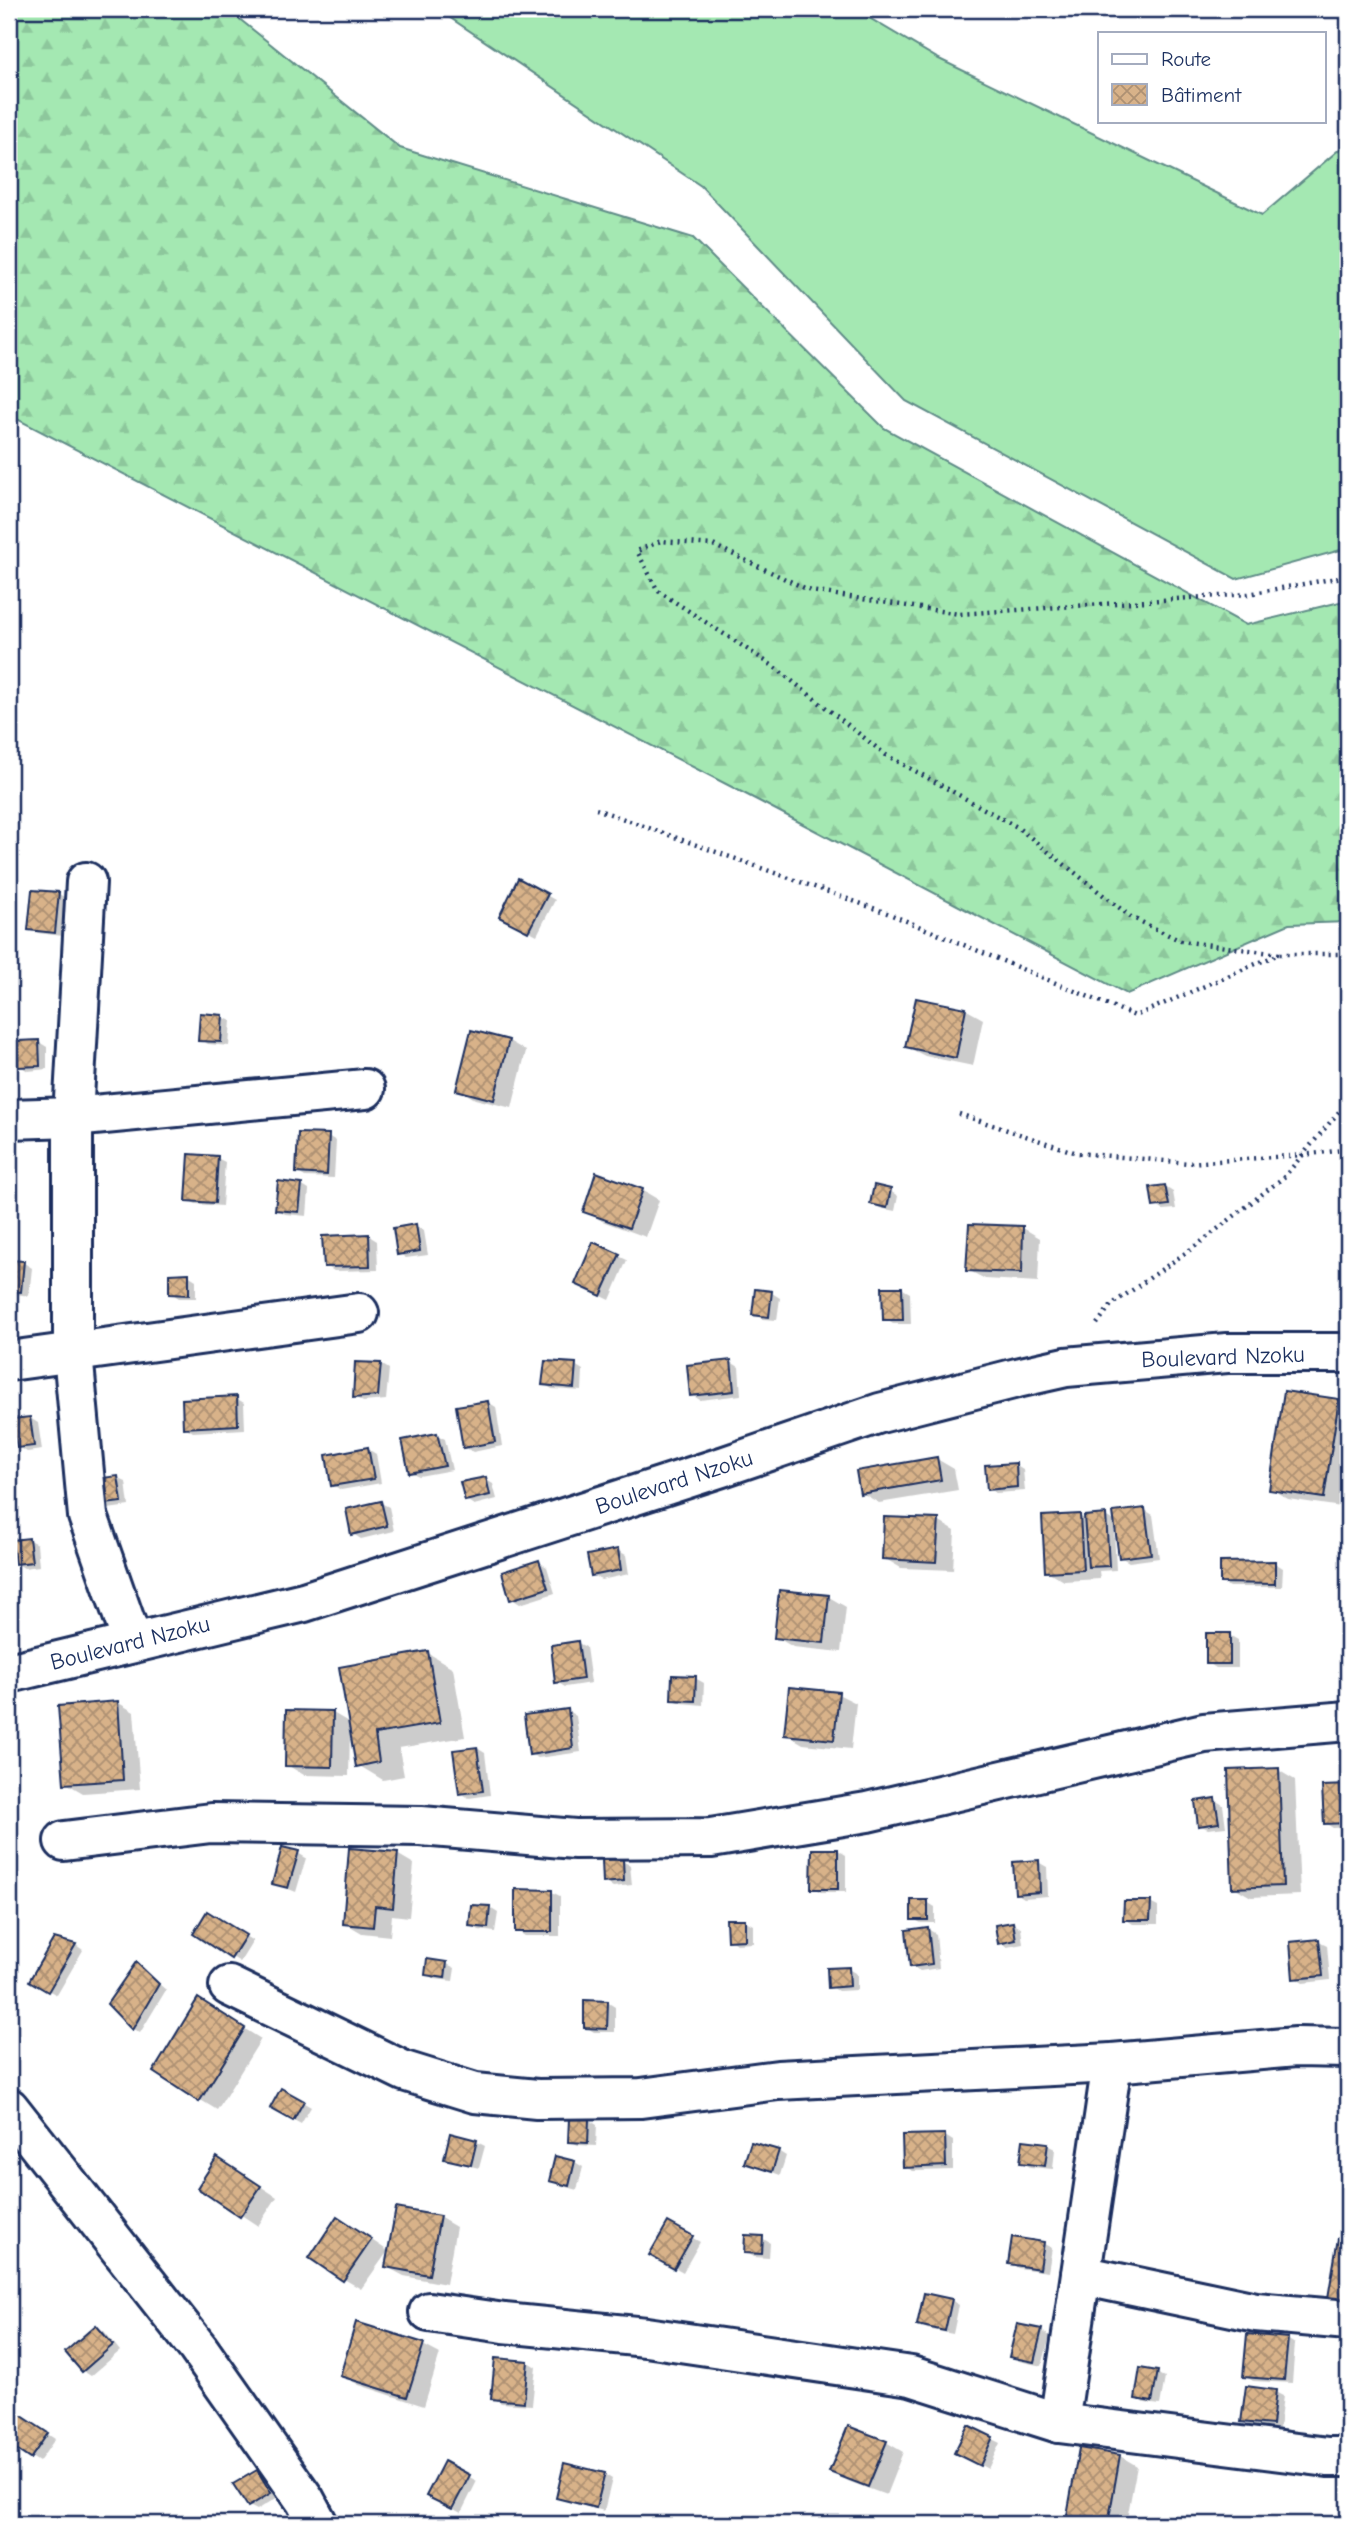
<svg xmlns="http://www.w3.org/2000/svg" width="1357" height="2533" viewBox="0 0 1357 2533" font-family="'Comic Neue',sans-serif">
<defs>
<pattern id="forest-firs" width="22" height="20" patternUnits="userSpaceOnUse" patternTransform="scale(1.75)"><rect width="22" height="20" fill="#a4e8b2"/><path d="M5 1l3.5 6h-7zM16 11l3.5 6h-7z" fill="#8dc79c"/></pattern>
<pattern id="building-cross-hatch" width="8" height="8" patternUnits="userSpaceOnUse" patternTransform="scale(1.75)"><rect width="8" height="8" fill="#d8b289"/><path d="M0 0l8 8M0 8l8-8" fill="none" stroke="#ae9173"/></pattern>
</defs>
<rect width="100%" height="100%" fill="#fff"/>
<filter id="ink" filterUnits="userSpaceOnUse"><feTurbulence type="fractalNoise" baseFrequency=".0143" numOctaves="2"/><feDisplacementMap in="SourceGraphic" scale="14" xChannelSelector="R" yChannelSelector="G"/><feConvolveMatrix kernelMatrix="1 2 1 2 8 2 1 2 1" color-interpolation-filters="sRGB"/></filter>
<g filter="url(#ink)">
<polygon fill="url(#forest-firs)" stroke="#608c88" stroke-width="2" points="9,9 227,9 400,148 693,238 884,428 1246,625 1348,600 1348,922 1289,924 1127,994 759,801 9,415"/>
<polygon fill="#a4e8b2" stroke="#608c88" stroke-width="2" points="437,9 854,9 937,58 1262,215 1348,142 1348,548 1236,579 906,401 701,186"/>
<g fill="#0003">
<polygon points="519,880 555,900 537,935 501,916"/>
<polygon points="59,894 67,899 63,936 38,933 29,929"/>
<polygon points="965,1009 983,1019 973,1066 925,1056 907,1047"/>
<polygon points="223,1017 231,1021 229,1046 208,1044 200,1040"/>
<polygon points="509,1041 526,1051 512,1108 475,1099 458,1089"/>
<polygon points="39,1042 47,1047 47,1069 28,1071 20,1066"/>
<polygon points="328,1136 336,1141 334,1178 305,1177 297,1172"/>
<polygon points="217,1158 225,1162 222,1206 196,1204 188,1200"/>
<polygon points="301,1185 309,1190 307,1216 285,1214 277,1209"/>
<polygon points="1165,1187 1173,1192 1176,1209 1163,1210 1155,1205"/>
<polygon points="642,1190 659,1200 646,1237 602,1221 585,1211"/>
<polygon points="890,1191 898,1196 895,1211 880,1208 872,1203"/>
<polygon points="416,1226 424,1231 428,1255 406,1258 398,1253"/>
<polygon points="1023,1228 1040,1238 1038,1282 985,1279 968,1270"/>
<polygon points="369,1236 377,1241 378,1270 334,1271 326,1266"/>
<polygon points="594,1244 627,1260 610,1300 585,1288"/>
<polygon points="9,1262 24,1263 32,1268 29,1296 9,1293"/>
<polygon points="188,1275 196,1280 196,1298 179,1298 171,1293"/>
<polygon points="901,1288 910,1293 911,1324 893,1324 885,1319"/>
<polygon points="757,1291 772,1293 780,1298 777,1320 762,1319 754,1314"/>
<polygon points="731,1362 739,1367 741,1395 700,1400 692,1395"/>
<polygon points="381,1364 389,1369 386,1400 363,1402 355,1397"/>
<polygon points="575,1365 583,1370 582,1391 552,1389 544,1384"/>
<polygon points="236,1398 244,1403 245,1429 193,1432 185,1427"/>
<polygon points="1338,1401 1348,1407 1348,1458 1341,1507 1288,1499 1271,1489"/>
<polygon points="488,1402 496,1407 502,1446 473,1452 464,1447"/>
<polygon points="30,1418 38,1423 42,1450 27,1452 19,1447"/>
<polygon points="437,1435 445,1439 452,1470 419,1476 410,1472"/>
<polygon points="9,1439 11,1459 9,1459"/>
<polygon points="368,1449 376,1454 381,1483 341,1490 333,1485"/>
<polygon points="937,1459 954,1469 958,1490 879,1503 862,1493"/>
<polygon points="1015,1465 1023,1470 1025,1491 996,1493 988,1489"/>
<polygon points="117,1478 126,1482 129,1506 108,1509 100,1504"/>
<polygon points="485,1479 493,1484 497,1499 474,1505 466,1500"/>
<polygon points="381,1503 389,1507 394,1531 361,1539 353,1534"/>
<polygon points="1145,1510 1153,1515 1159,1558 1129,1562 1120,1557 1117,1528 1114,1528 1116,1570 1099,1571 1100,1579 1064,1581 1047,1571 1079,1516 1086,1520 1105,1516 1116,1522"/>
<polygon points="938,1521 955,1531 953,1570 901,1568 884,1558"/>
<polygon points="29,1540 37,1544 39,1566 24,1568 16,1563"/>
<polygon points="617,1550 626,1555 629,1574 601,1580 592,1575"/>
<polygon points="539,1562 547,1567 555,1593 520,1604 512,1599"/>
<polygon points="1275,1563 1283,1568 1282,1587 1229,1587 1221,1582"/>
<polygon points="781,1592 829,1597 846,1607 841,1652 793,1647 776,1637"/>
<polygon points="1229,1635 1238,1640 1238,1668 1216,1668 1208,1663"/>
<polygon points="578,1643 586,1647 591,1683 565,1687 557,1682"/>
<polygon points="428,1653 453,1668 465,1737 399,1748 404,1776 383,1780 358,1765 350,1731 349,1776 304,1775 287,1765 333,1713 350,1723"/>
<polygon points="695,1678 704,1683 703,1705 681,1703 673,1699"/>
<polygon points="838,1694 856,1703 851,1749 803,1744 786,1734"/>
<polygon points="117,1702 134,1712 140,1789 83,1793 66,1783"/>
<polygon points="568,1711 576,1716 581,1752 538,1758 530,1754"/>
<polygon points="477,1748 485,1753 490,1795 469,1798 461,1793"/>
<polygon points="1278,1770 1295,1780 1300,1895 1251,1897 1234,1887"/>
<polygon points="1348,1787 1348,1827 1333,1828 1325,1823 1324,1788"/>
<polygon points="1215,1800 1223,1805 1226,1827 1208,1829 1199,1825"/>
<polygon points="838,1850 846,1855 846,1892 821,1892 813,1888"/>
<polygon points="298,1853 306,1858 296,1892 274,1883"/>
<polygon points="397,1854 414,1864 409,1917 392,1915 390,1936 362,1933 345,1923"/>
<polygon points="622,1861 630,1865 632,1885 613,1887 605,1882"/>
<polygon points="1038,1862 1047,1867 1048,1896 1024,1898 1016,1893"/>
<polygon points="552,1892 560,1896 560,1936 525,1936 517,1931"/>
<polygon points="927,1902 935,1907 935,1923 921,1923 913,1919"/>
<polygon points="1150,1903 1158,1907 1158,1924 1133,1924 1125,1919"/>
<polygon points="490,1908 498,1913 495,1932 479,1930 471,1925"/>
<polygon points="208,1913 253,1941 240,1962 195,1934"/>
<polygon points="744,1920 753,1925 753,1943 737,1944 729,1940"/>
<polygon points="1012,1923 1021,1928 1023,1944 1007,1947 999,1943"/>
<polygon points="928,1929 936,1934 939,1968 920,1971 911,1966"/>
<polygon points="55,1940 76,1945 83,1950 57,1995 31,1981"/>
<polygon points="1319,1941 1327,1945 1330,1980 1303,1983 1295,1978"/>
<polygon points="428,1961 447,1964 455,1968 453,1981 434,1979 426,1974"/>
<polygon points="136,1964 166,1990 140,2033 133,2029"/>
<polygon points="848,1969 857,1974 857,1990 838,1991 830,1986"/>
<polygon points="607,2002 615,2007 615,2032 594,2032 586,2027"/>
<polygon points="216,2011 261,2039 217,2110 155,2072"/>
<polygon points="282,2090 311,2107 301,2124 272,2108"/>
<polygon points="571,2120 589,2120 597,2125 596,2146 578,2145 570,2141"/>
<polygon points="451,2135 477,2142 485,2146 479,2168 454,2162 446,2158"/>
<polygon points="945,2136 953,2141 953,2170 913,2171 905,2167"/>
<polygon points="1047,2145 1055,2149 1053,2169 1030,2167 1022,2162"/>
<polygon points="778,2151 786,2156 780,2175 746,2162"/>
<polygon points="218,2159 277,2197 258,2226 199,2187"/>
<polygon points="575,2162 583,2167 577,2190 559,2185 551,2181"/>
<polygon points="439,2217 456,2227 446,2284 404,2276 387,2267"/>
<polygon points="668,2224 700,2242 683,2272 651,2254"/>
<polygon points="354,2228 388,2251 361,2289 344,2279"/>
<polygon points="762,2238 770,2243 769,2258 754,2257 746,2252"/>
<polygon points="1044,2244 1052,2248 1048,2272 1018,2268 1010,2263"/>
<polygon points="951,2300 959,2305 953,2334 927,2329 919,2324"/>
<polygon points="1018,2326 1042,2331 1050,2336 1042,2366 1019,2361 1011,2356"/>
<polygon points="96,2327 104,2331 120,2351 91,2376 83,2371 67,2352"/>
<polygon points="1287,2339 1295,2344 1292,2383 1253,2381 1245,2376"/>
<polygon points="423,2345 440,2354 424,2406 359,2385 342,2375"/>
<polygon points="528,2362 536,2367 532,2405 501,2403 493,2398"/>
<polygon points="1157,2373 1165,2378 1160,2405 1145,2403 1137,2398"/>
<polygon points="1275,2392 1283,2396 1279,2429 1251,2426 1243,2421"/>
<polygon points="20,2416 55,2439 39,2462 9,2443 9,2431"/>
<polygon points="992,2439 1000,2443 988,2469 965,2457"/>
<polygon points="886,2442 903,2452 886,2495 848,2481 831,2471"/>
<polygon points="1120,2456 1137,2466 1126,2524 1075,2524 1068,2520"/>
<polygon points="445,2464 477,2481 461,2513 428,2495"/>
<polygon points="257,2472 265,2477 278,2497 257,2510 249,2506"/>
<polygon points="604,2474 612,2479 604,2511 566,2501 558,2497"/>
</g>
<g fill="url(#building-cross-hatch)" stroke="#1b2f5e" stroke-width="2">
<polygon points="518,878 548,894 528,932 499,917"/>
<polygon points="32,890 59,892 55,933 28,930"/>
<polygon points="916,998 966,1008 956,1058 905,1047"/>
<polygon points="200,1013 223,1015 221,1042 198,1041"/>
<polygon points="471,1030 509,1040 494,1100 456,1090"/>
<polygon points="39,1040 40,1066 18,1067 17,1041"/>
<polygon points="298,1133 329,1134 327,1175 296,1173"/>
<polygon points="189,1154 218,1156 215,1203 186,1201"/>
<polygon points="596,1172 643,1189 629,1228 583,1212"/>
<polygon points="278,1181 302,1184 299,1212 275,1210"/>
<polygon points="874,1185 891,1189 887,1208 870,1204"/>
<polygon points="1165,1185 1169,1205 1153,1207 1150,1187"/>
<polygon points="416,1224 420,1251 397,1255 393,1228"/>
<polygon points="969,1224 1023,1226 1022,1273 966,1271"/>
<polygon points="369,1234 370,1266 324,1267 322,1236"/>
<polygon points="593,1242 620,1254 601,1296 575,1284"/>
<polygon points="9,1260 24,1261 21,1292 9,1291"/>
<polygon points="189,1273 189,1295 169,1294 169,1274"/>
<polygon points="882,1287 902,1287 903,1320 883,1320"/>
<polygon points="755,1289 772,1291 769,1317 752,1315"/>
<polygon points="731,1360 734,1391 690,1396 687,1365"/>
<polygon points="545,1361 576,1363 574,1388 542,1385"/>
<polygon points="355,1362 381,1363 378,1396 353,1398"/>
<polygon points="1284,1391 1339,1399 1324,1498 1269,1490"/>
<polygon points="237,1396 238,1425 183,1428 182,1399"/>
<polygon points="488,1401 495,1442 463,1448 456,1406"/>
<polygon points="30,1417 34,1446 17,1448 12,1419"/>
<polygon points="437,1433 445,1466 409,1473 402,1440"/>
<polygon points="368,1447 374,1479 331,1486 326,1455"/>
<polygon points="937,1457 941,1480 860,1494 856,1471"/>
<polygon points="1016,1463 1017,1487 987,1490 985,1465"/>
<polygon points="118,1476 122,1502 98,1505 94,1479"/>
<polygon points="486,1477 490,1495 465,1501 460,1482"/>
<polygon points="381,1501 387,1526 351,1535 346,1509"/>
<polygon points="1145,1508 1151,1554 1119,1558 1113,1512"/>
<polygon points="1080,1514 1083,1570 1045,1572 1042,1516"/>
<polygon points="1106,1514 1109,1566 1088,1567 1084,1516"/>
<polygon points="884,1517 939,1519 936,1562 882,1559"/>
<polygon points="29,1538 32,1562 15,1564 12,1540"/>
<polygon points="618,1549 621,1570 591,1576 587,1555"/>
<polygon points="539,1560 548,1588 510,1600 502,1572"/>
<polygon points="1275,1561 1275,1584 1220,1583 1220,1562"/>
<polygon points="779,1590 829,1595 824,1643 774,1638"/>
<rect x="1206" y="1633" width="24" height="31"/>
<polygon points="578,1641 583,1679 555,1683 551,1645"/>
<polygon points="428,1651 440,1723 375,1734 379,1762 356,1767 339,1667"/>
<polygon points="672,1675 696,1676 695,1701 671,1700"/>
<polygon points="789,1687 839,1692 834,1740 784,1735"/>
<polygon points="118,1701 123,1780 64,1784 58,1706"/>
<polygon points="568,1709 573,1748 529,1755 524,1715"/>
<polygon points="286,1710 333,1711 332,1767 285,1766"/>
<polygon points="477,1747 483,1791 459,1794 453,1750"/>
<polygon points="1279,1768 1283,1886 1232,1888 1228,1770"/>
<polygon points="1348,1785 1348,1823 1324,1824 1322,1786"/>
<polygon points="1215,1798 1219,1823 1198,1826 1195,1801"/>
<polygon points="282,1847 299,1851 288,1888 272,1884"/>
<polygon points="349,1848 398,1852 393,1908 375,1906 373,1927 343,1924"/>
<polygon points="812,1849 838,1849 838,1889 811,1889"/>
<polygon points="623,1859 624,1881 603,1883 602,1860"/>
<polygon points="1039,1860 1040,1892 1015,1894 1013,1862"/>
<polygon points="515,1889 552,1890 552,1932 515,1932"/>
<rect x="911" y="1900" width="17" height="20"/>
<polygon points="1124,1901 1151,1901 1150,1920 1123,1920"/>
<polygon points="471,1905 490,1906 488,1928 469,1926"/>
<polygon points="207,1911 246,1935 231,1959 193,1934"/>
<polygon points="726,1919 745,1919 745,1940 727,1941"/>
<polygon points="1013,1922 1016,1940 998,1944 995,1925"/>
<polygon points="928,1927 932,1964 910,1967 906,1930"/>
<polygon points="54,1938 76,1944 48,1992 29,1981"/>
<polygon points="1319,1939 1323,1976 1293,1979 1290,1942"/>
<polygon points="427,1959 447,1962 445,1978 425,1975"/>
<polygon points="136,1962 159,1984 132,2030 107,2004"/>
<polygon points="849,1967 850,1986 828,1988 827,1968"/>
<polygon points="198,1998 245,2028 199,2102 153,2072"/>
<polygon points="584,2000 608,2001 607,2029 584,2028"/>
<polygon points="281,2088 304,2101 293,2121 270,2108"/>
<polygon points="569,2118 589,2119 588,2143 568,2142"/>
<polygon points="450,2133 477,2140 471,2165 444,2159"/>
<polygon points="945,2134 946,2166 903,2168 902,2135"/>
<polygon points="1023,2140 1048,2143 1045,2166 1020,2163"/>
<polygon points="751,2142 779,2150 772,2172 744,2163"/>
<polygon points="555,2156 575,2161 569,2186 549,2181"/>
<polygon points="217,2157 261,2186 240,2217 197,2188"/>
<polygon points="396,2208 440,2216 429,2275 385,2267"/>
<polygon points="337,2216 372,2239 343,2281 309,2258"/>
<polygon points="668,2222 693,2236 674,2269 649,2255"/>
<polygon points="745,2235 763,2236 762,2254 744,2253"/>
<polygon points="1012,2237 1044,2242 1040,2269 1008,2264"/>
<polygon points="1338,2238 1348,2240 1348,2301 1328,2298"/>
<polygon points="924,2293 952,2299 945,2331 917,2325"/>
<polygon points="356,2322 424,2343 407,2397 340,2376"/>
<polygon points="1017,2324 1042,2329 1034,2362 1009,2357"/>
<polygon points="96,2325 113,2345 82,2372 65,2352"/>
<polygon points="1247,2334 1288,2338 1284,2380 1243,2377"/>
<polygon points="495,2358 528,2361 524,2402 491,2399"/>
<polygon points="1140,2368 1158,2371 1152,2402 1135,2399"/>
<polygon points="1246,2386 1276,2390 1272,2425 1241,2422"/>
<polygon points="19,2414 48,2433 30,2459 9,2445 9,2428"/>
<polygon points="968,2425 993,2437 980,2466 954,2453"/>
<polygon points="848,2426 887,2441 868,2487 829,2472"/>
<polygon points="1079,2448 1120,2455 1108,2524 1066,2521"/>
<polygon points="444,2461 470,2475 452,2509 426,2496"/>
<polygon points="564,2463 605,2473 596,2508 556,2498"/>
<polygon points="257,2470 271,2493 248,2507 233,2484"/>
</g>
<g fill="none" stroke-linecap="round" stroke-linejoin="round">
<defs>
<g id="street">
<polyline points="86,882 73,1117 73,1353 88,1516 132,1641"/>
<polyline points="9,1119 73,1117 365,1089"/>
<polyline points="9,1361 359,1313"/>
<polyline points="64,1841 211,1823 421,1826 575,1839 711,1838 867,1812 1204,1733 1348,1721"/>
<polyline points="229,1986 404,2071 475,2093 537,2099 641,2098 778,2080 1112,2063 1296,2047 1348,2048"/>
<polyline points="9,2108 198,2348 305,2500 318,2524"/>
<polyline points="1081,2275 1256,2312 1348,2320"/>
<polyline points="429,2312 504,2323 646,2337 911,2376 1059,2423 1328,2457 1348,2457"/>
<polyline points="1059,2423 1112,2063"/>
</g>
<polyline id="secondary" points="9,1673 304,1602 725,1466 880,1413 1017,1378 1066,1367 1227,1353 1348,1353"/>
</defs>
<use href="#street" stroke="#1b2f5e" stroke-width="44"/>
<use href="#secondary" stroke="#1b2f5e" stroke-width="44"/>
<g stroke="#1b2f5e" stroke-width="4.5" stroke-dasharray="2 5" stroke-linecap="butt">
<polyline points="596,809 887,913 1135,1016 1279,954 1348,954"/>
<polyline points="1279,954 1181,941 1131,917 1017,827 886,755 773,666 658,591 637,551 661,541 713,545 811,591 959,614 1248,594 1348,576"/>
<polyline points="959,1114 1077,1153 1188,1163 1303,1155 1343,1150 1348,1147"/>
<polyline points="1097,1324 1111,1305 1201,1242 1284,1177 1348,1101"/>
</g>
<use href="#street" stroke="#fff" stroke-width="38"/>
<use href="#secondary" stroke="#fff" stroke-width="38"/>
</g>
</g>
<g text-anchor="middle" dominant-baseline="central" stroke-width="6" stroke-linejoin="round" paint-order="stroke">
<g font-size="23" fill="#1b2f5e" stroke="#fff">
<text transform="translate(1223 1357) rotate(-2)">Boulevard Nzoku</text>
<text transform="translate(674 1482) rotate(-18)">Boulevard Nzoku</text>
<text transform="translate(130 1643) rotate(-14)">Boulevard Nzoku</text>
</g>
</g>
<rect width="1357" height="2533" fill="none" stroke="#fff" stroke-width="35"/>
<rect x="18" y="18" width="1322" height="2498" fill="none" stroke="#1b2f5e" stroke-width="2.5" filter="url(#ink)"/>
<rect x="1098" y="32" width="228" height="91" fill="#ffffff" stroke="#a4acbf" stroke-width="2"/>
<rect x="1112" y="54" width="35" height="10" fill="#ffffff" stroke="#a4acbf" stroke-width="2"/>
<text x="1161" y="66" font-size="21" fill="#1b2f5e">Route</text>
<rect x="1112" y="84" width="35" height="21" fill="url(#building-cross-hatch)" stroke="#a4acbf" stroke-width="2"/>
<text x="1161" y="102" font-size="21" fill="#1b2f5e">Bâtiment</text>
</svg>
